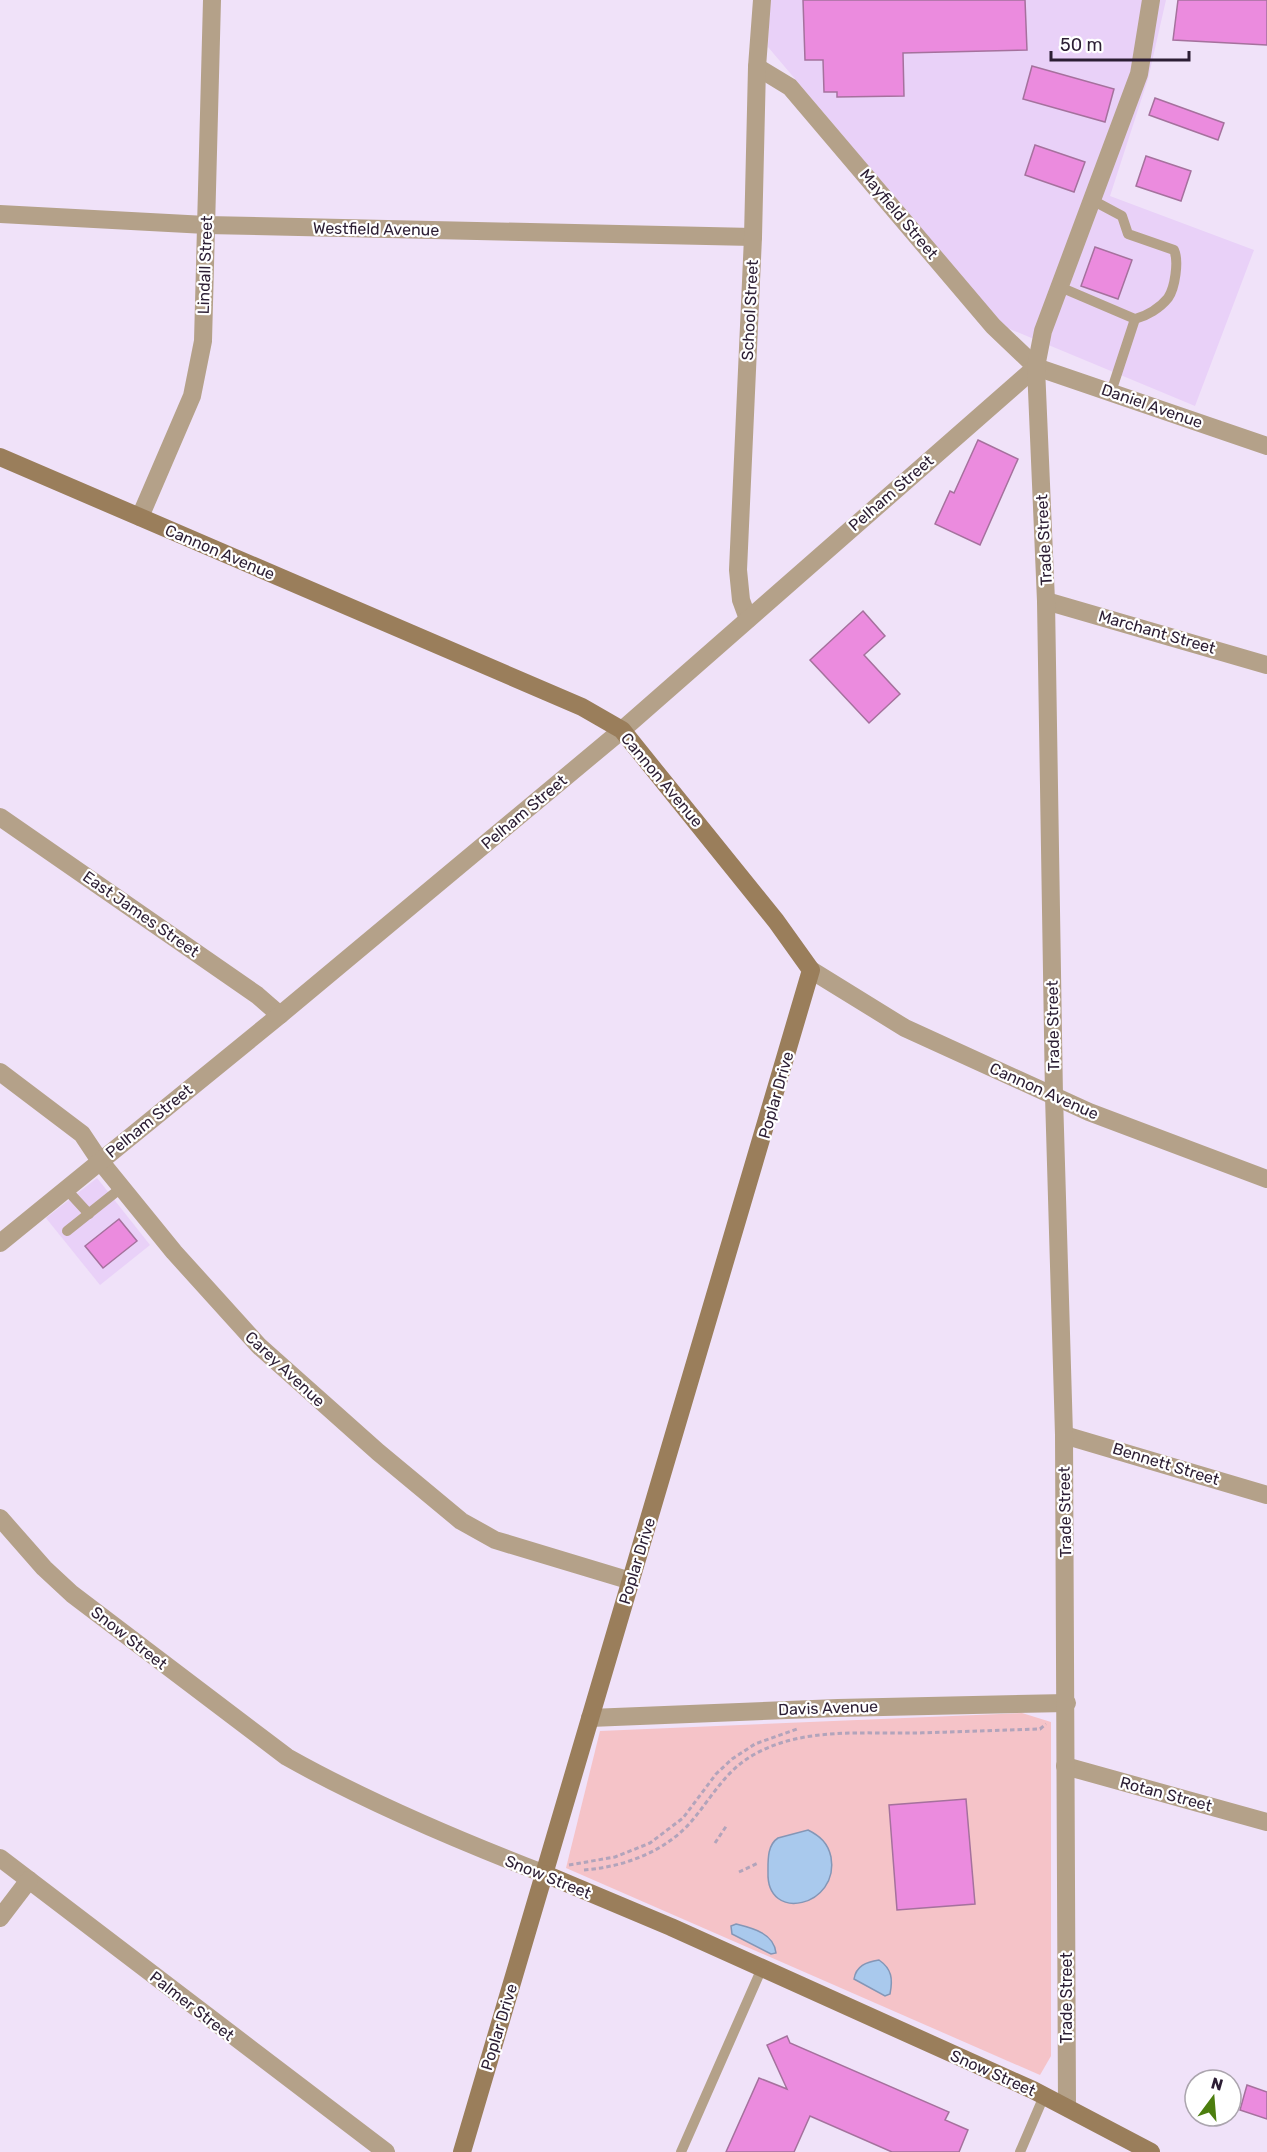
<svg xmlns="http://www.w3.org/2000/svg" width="1267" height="2152" viewBox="0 0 1267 2152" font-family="Rubik,sans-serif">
<rect width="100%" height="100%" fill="#f0e2f9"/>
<g fill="#e9d1f8">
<polygon points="770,0 1166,0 1148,79 1110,196 1254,250 1195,406 1005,327 768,47"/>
<polygon points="97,1178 150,1245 100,1285 46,1218"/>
</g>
<polygon fill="#f5c3c8" points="1022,1713 1051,1722 1051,2056 1040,2075 566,1868 600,1731"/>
<g fill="#a9c9ed" stroke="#8496b6" stroke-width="1.5">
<path d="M 808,1830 C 820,1836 828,1843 831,1857 C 840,1906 766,1924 768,1872 C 768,1861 767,1845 778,1838 Z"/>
<path d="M 736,1924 C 752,1928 774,1933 776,1953 L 771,1954 L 732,1934 L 731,1926 Z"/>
<path d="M 879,1960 C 892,1969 893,1979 890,1994 L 885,1996 L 854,1979 C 856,1966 866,1962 879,1960 Z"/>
</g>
<g fill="#eb8bde" stroke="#a5719d" stroke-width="1.5">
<polygon points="803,0 1025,0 1027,50 903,53 904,96 837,97 837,92 824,92 823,60 805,60"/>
<polygon points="1178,0 1267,0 1267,45 1173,40"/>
<polygon points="1032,66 1114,89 1105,122 1023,99"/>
<polygon points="1155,98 1224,123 1218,140 1149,115"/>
<polygon points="1035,145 1085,162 1074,192 1025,175"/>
<polygon points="1146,156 1191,171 1181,201 1136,186"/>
<polygon points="1095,247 1132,260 1118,299 1081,286"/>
<polygon points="978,440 1018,459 980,545 935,524 950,491 954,493"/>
<polygon points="863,611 885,636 864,655 900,694 869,723 810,660"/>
<polygon points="119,1219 137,1241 103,1268 85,1246"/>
<polygon points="966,1799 975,1904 897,1910 889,1805"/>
<polygon points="787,2036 790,2043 949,2112 945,2120 968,2130 959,2152 892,2152 810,2116 794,2152 726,2152 759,2078 787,2089 767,2045"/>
<polygon points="1247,2085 1267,2092 1267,2119 1240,2110"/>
</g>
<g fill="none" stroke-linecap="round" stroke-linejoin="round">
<g stroke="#b2a4bb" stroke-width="3" stroke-dasharray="4.5 3" stroke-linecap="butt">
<polyline points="715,1843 727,1825"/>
<polyline points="569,1865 615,1857 650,1843 683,1818 716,1774 732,1759 755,1744 797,1729"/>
<path d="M 584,1870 C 622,1867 663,1853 690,1823 C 711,1799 725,1770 755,1754 C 803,1727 864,1734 917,1733 C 958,1732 999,1730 1040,1729 L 1046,1724"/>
<polyline points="739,1872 758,1863"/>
</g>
<g stroke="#b4a189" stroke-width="10">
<path d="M 1060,287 L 1135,319 C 1147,316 1160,308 1168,298 C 1175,288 1179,261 1174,250 L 1128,234 L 1122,216 L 1092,200"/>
<polyline points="1111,392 1135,319"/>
<polyline points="66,1189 89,1214"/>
<polyline points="67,1231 121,1188"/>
<polyline points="681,2152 762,1968"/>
<polyline points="1020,2152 1044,2096"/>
</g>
<g stroke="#b4a189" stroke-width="18">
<polyline points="757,67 790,87 993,326 1036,367 1267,446"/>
<polyline points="0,214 206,225 753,237"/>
<polyline points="140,517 192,396 203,341 212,0"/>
<polyline points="1046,601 1267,665"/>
<polyline points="748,619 741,600 738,570 753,237 757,67 762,0"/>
<polyline points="0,817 257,995 280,1015"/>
<polyline points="811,970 905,1028 1089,1112 1267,1179"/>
<polyline points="0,1072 82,1134 100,1161 174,1252 259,1346 378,1452 461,1521 495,1540 631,1581"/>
<polyline points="0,1243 280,1015 622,730 1036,367"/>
<polyline points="1064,1435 1267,1495"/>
<path d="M 0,1518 L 44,1568 L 72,1594 L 287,1757 C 369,1803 457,1840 545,1874"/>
<polyline points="590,1718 838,1708 1067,1703"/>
<polyline points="1065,1766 1267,1822"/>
<polyline points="0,1858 386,2152"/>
<polyline points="0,1918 29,1880"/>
<polyline points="1067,2107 1064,1435 1054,1096 1046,601 1036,367 1043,331 1139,74 1151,0"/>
</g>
<g stroke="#9a7e5b" stroke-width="18">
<polyline points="0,457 582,707 622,730 776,921 811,970 462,2152"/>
<polyline points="545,1874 671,1927 1033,2090 1151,2152"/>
</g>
</g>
<g text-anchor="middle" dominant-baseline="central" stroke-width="4.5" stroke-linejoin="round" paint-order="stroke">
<g font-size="16" fill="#2c1e34" stroke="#fff">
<text transform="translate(899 214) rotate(50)">Mayfield Street</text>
<text transform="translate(376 229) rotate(1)">Westfield Avenue</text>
<text transform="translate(205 265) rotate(-88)">Lindall Street</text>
<text transform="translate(750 310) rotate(-87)">School Street</text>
<text transform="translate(1152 406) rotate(19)">Daniel Avenue</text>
<text transform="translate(891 493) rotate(-41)">Pelham Street</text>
<text transform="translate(1044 540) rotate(-93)">Trade Street</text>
<text transform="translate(220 552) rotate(23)">Cannon Avenue</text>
<text transform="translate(1157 632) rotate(16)">Marchant Street</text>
<text transform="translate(662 780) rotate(50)">Cannon Avenue</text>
<text transform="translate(524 812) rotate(-40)">Pelham Street</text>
<text transform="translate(141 914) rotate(35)">East James Street</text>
<text transform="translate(1053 1026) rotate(-91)">Trade Street</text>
<text transform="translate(1044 1091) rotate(24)">Cannon Avenue</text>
<text transform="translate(776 1095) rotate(-74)">Poplar Drive</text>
<text transform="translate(149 1121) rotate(-39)">Pelham Street</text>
<text transform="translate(285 1369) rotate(43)">Carey Avenue</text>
<text transform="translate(1166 1464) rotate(17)">Bennett Street</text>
<text transform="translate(1065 1512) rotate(-91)">Trade Street</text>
<text transform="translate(637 1561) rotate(-73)">Poplar Drive</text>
<text transform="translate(129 1638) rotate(38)">Snow Street</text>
<text transform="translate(828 1708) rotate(-2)">Davis Avenue</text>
<text transform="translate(1166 1794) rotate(15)">Rotan Street</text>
<text transform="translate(548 1877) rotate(22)">Snow Street</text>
<text transform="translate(1066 1998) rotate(-90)">Trade Street</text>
<text transform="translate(192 2006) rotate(38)">Palmer Street</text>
<text transform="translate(499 2027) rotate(-73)">Poplar Drive</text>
<text transform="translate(993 2073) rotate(24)">Snow Street</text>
</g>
</g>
<g transform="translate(1213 2098) rotate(16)"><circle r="28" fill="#ffffff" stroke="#aba5ae" stroke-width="1.5"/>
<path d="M0-4.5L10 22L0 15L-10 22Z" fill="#4c7e0e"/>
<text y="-9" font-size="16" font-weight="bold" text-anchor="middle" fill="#2c1e34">N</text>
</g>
<path d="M1051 51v9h138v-9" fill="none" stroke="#2c1e34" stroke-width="3"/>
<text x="1060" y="51" font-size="18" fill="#2c1e34" stroke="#ffffff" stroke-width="4.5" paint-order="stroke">50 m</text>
</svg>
